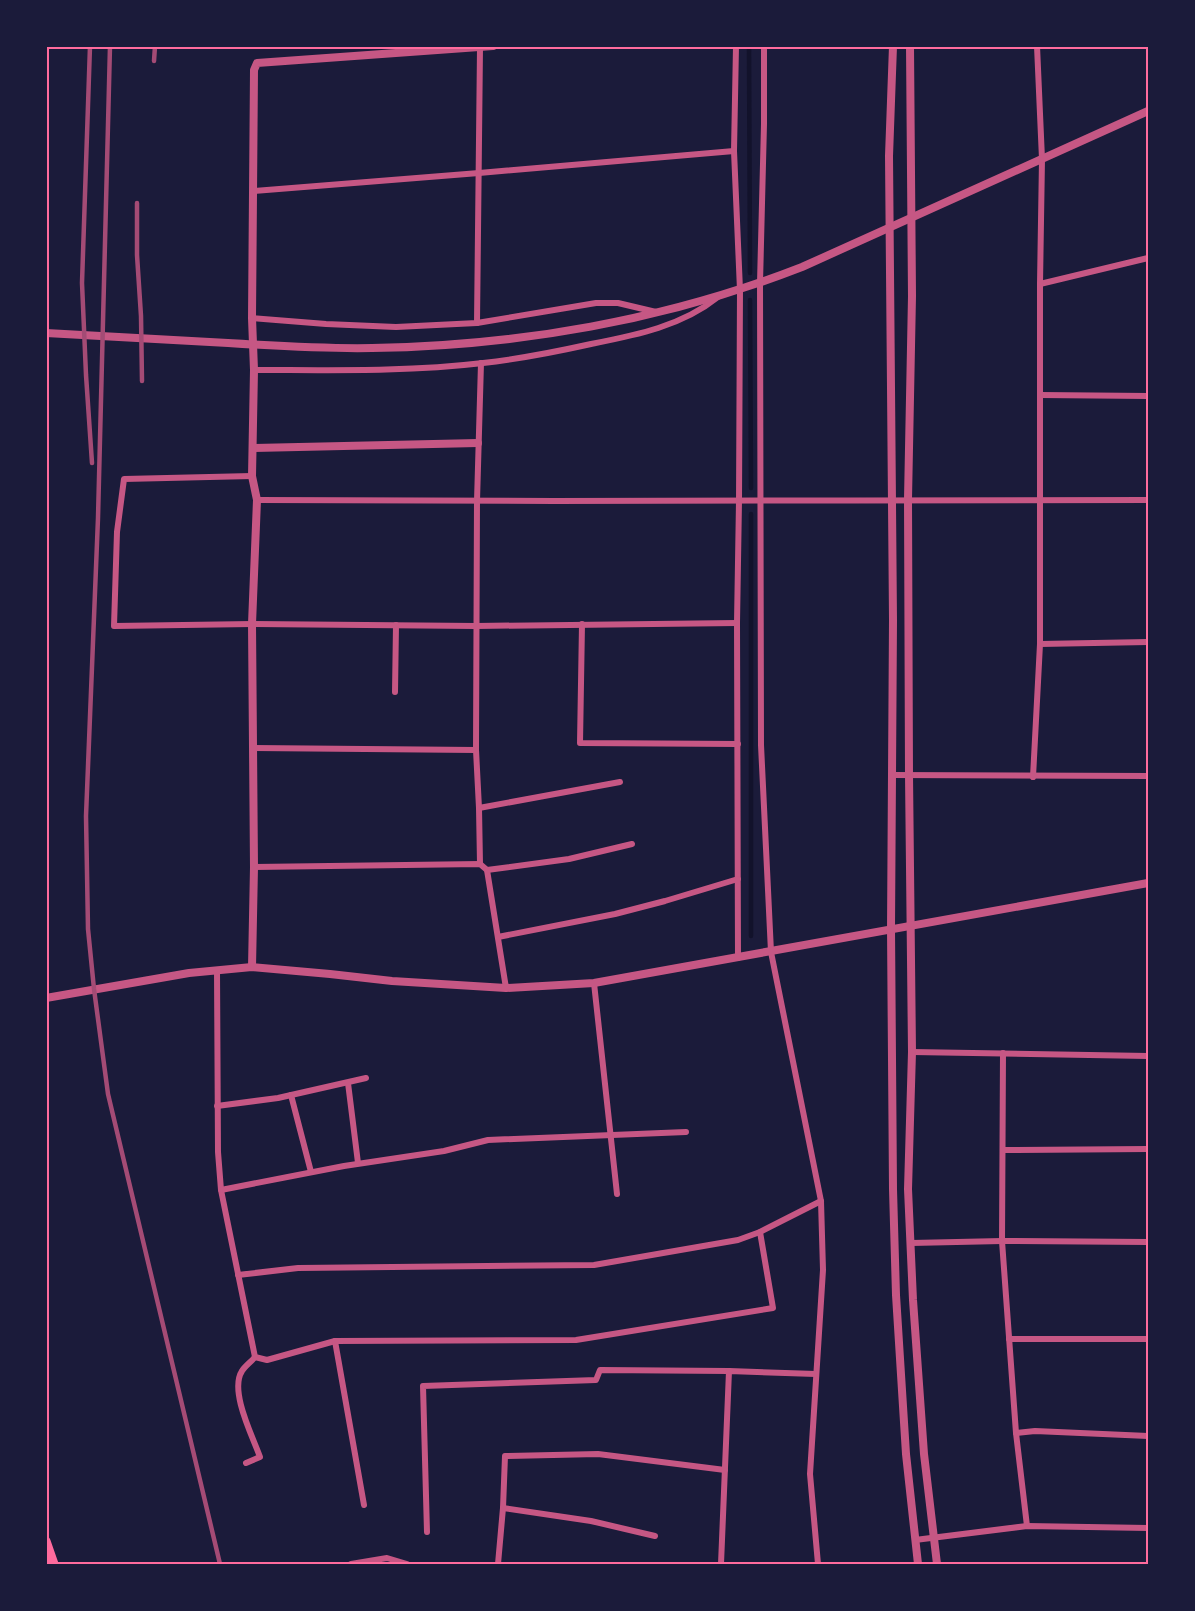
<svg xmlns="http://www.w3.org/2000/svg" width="1195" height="1611" viewBox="0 0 1195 1611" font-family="'Noto Sans',sans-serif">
<rect width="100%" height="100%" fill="#1b1b3a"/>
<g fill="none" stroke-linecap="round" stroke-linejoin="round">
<g stroke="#12122b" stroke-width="4.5">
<polyline points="749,46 750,273"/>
<polyline points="750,300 751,488"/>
<polyline points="751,514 751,936"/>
</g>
<g stroke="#c65784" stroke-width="6">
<polyline points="736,46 734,151 740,290 739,501 737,623 738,958"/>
<polyline points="764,46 764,124 760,283 761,745 771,952 821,1201 823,1270 810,1474 818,1564"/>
<polyline points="253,191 479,173 734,151"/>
<polyline points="1040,284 1148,258"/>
<polyline points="252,318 326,324 396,327 477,323 596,303 618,303 656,312"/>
<polyline points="477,323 480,48"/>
<path d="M 254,370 C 330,370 407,372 483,363 C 519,359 555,352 591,344 C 637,335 682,326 718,297"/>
<polyline points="1040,395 1148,396"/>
<polyline points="252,476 124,479 117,532 114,626 252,624 476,626 737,623"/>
<path d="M 257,500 C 554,502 851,500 1148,500"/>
<polyline points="582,624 580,743 738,744"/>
<polyline points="1040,644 1148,642"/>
<polyline points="395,692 396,625"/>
<polyline points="253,748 476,750"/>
<polyline points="891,775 1148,776"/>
<polyline points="1033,777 1040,644 1040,284 1042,159 1037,46"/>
<polyline points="479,808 620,782"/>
<polyline points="480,864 479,808 476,750 477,501 481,363"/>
<polyline points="254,867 480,864 487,870 506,988"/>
<polyline points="487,870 569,859 632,844"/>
<polyline points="498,937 615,914 665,901 738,879"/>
<polyline points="217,970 218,1152 221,1190 255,1357 267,1360 335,1341 576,1340 773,1308 760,1232"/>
<polyline points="594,983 617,1194"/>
<polyline points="912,1052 1148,1056"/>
<polyline points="1003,1053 1002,1241 1016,1433 1027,1526"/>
<polyline points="348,1083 358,1163"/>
<polyline points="291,1095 311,1172"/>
<polyline points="217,1106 278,1098 366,1078"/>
<polyline points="1003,1150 1148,1149"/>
<polyline points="221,1190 344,1166 444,1151 488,1140 686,1132"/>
<polyline points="911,1243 1002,1241 1148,1242"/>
<polyline points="238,1275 298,1268 594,1265 738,1240 760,1232 821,1201"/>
<polyline points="1009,1339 1148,1339"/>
<polyline points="335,1341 364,1505"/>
<polyline points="1016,1433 1035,1431 1148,1436"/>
<path d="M 246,1463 L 260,1457 C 253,1437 229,1391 242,1371 C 245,1366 251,1362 255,1357"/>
<polyline points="503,1508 591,1521 655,1536"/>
<polyline points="427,1532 423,1386 596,1380 600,1370 729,1371"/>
<polyline points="915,1540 1027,1526 1148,1528"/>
<polyline points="351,1564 387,1558 407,1564"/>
<polyline points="498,1564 503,1508 505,1456 598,1454 725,1470"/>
<polyline points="721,1564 729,1371 816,1374"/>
</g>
<g stroke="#c65784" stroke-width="8">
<polyline points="893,46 889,156 893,620 891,929 893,1189 896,1295 906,1454 918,1564"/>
<polyline points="910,46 912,296 908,499 909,775 912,1052 908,1189 913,1300 924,1454 937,1564"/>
<path d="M 46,333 C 107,336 167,340 228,343 C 276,346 324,349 372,348 C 518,346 666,320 802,267 L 1148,111"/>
<polyline points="253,448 478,443"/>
<polyline points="252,967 254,867 252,624 257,500 252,476 254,370 252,318 254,70 257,63 493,46"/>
<polyline points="46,998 189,973 252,967 330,974 392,981 506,988 594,983 1148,883"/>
</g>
<polyline stroke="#ff6b9d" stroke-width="9" points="46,1541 54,1564"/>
<g stroke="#a44b75" stroke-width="4.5">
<polyline points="90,46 82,283 86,375 92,463"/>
<polyline points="110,46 98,518 86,816 88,929 94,989 108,1094 220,1564"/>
<polyline points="154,61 155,46"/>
<polyline points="137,203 137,255 141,316 142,381"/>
</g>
</g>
<rect width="1195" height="1611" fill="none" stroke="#1b1b3a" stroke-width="96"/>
<rect x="48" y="48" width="1099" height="1515" fill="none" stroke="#ff6b9d" stroke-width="2"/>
</svg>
